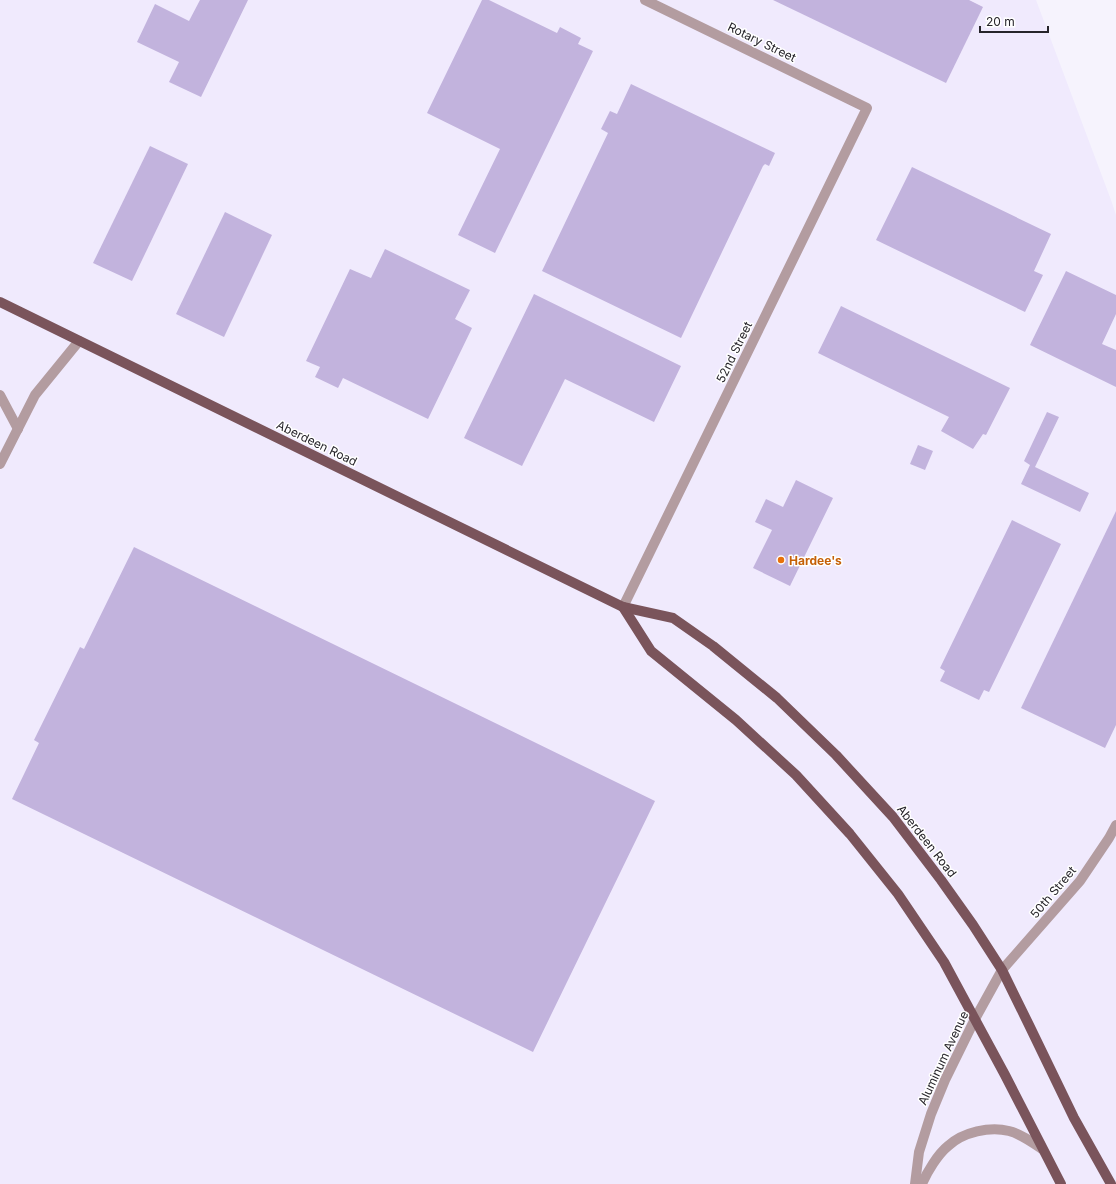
<svg xmlns="http://www.w3.org/2000/svg" width="1116" height="1184" viewBox="0 0 1116 1184" font-family="Inter,sans-serif">
<rect width="100%" height="100%" fill="#f6f3fd"/>
<polygon fill="#f0eafd" points="0,0 1036,0 1111,200 1116,215 1116,1184 0,1184"/>
<g fill="#c2b3dd">
<polygon points="200,0 248,0 201,97 169,82 179,62 137,42 155,4 189,21"/>
<polygon points="482,0 489,0 557,33 560,27 581,38 578,44 593,51 495,253 458,235 500,149 427,113"/>
<polygon points="773,0 969,0 983,7 946,83"/>
<polygon points="631,84 775,153 769,166 765,164 763,166 681,338 542,271 608,133 601,129 610,111 617,114"/>
<polygon points="150,146 188,164 132,281 93,263"/>
<polygon points="912,167 1051,234 1034,271 1043,275 1025,312 876,240"/>
<polygon points="225,212 272,235 224,337 176,314"/>
<polygon points="385,249 470,290 455,319 472,328 428,419 343,378 338,388 315,377 320,367 306,361 350,269 371,278"/>
<polygon points="1066,271 1116,295 1116,314 1102,344 1116,350 1116,387 1030,345"/>
<polygon points="534,294 681,366 654,422 565,379 522,466 464,438"/>
<polygon points="841,306 1010,388 986,435 983,434 973,449 941,431 949,417 818,353"/>
<polygon points="1047,412 1059,417 1035,467 1089,493 1080,512 1021,484 1030,465 1024,461"/>
<polygon points="918,445 933,451 925,470 910,464"/>
<polygon points="796,480 833,498 790,586 753,568 772,530 755,522 766,499 783,507"/>
<polygon points="1116,511 1116,725 1105,748 1021,708"/>
<polygon points="1012,520 1061,544 989,692 984,690 979,700 940,681 945,671 940,668"/>
<polygon points="134,547 655,801 533,1052 12,799 39,743 34,740 80,647 84,649"/>
</g>
<g fill="none" stroke-linecap="round" stroke-linejoin="round">
<g stroke="#b39ca0" stroke-width="10">
<polyline points="0,395 18,429"/>
<polyline points="0,464 35,395 79,341"/>
<polyline points="623,607 867,108 645,0"/>
<polyline points="915,1184 919,1152 931,1114 945,1080 975,1019 1002,970 1080,881 1109,838 1116,825"/>
<path d="M 922,1184 C 927,1172 938,1154 948,1146 C 963,1132 990,1126 1009,1131 C 1021,1134 1032,1142 1042,1149"/>
</g>
<g stroke="#7a545b" stroke-width="10">
<polyline points="0,302 623,607 673,618 713,646 777,698 807,727 836,755 893,817 941,880 973,925 1002,970 1029,1025 1074,1118 1111,1184"/>
<polyline points="623,607 651,651 736,720 796,775 850,834 898,894 944,962 1005,1075 1061,1184"/>
</g>
</g>
<circle fill="#e8710a" stroke="#fff" stroke-width="1.5" cx="781" cy="560" r="4"/>
<g text-anchor="middle" dominant-baseline="central" stroke-width="3" stroke-linejoin="round" paint-order="stroke">
<g font-size="12" fill="#26242a" stroke="#fff">
<text transform="translate(762 42) rotate(26)">Rotary Street</text>
<text transform="translate(734 352) rotate(-64)">52nd Street</text>
<text transform="translate(317 443) rotate(26)">Aberdeen Road</text>
<text transform="translate(927 841) rotate(52)">Aberdeen Road</text>
<text transform="translate(1053 892) rotate(-50)">50th Street</text>
<text transform="translate(943 1058) rotate(-65)">Aluminum Avenue</text>
</g>
<g font-size="12" font-weight="bold" fill="#c56008" stroke="#fff" text-anchor="start">
<text x="789" y="560">Hardee's</text>
</g>
</g>
<path d="M980 26v6h68v-6" fill="none" stroke="#26242a" stroke-width="2"/>
<text x="986" y="26" font-size="12" fill="#26242a" stroke="#ffffff" stroke-width="3" paint-order="stroke">20 m</text>
</svg>
